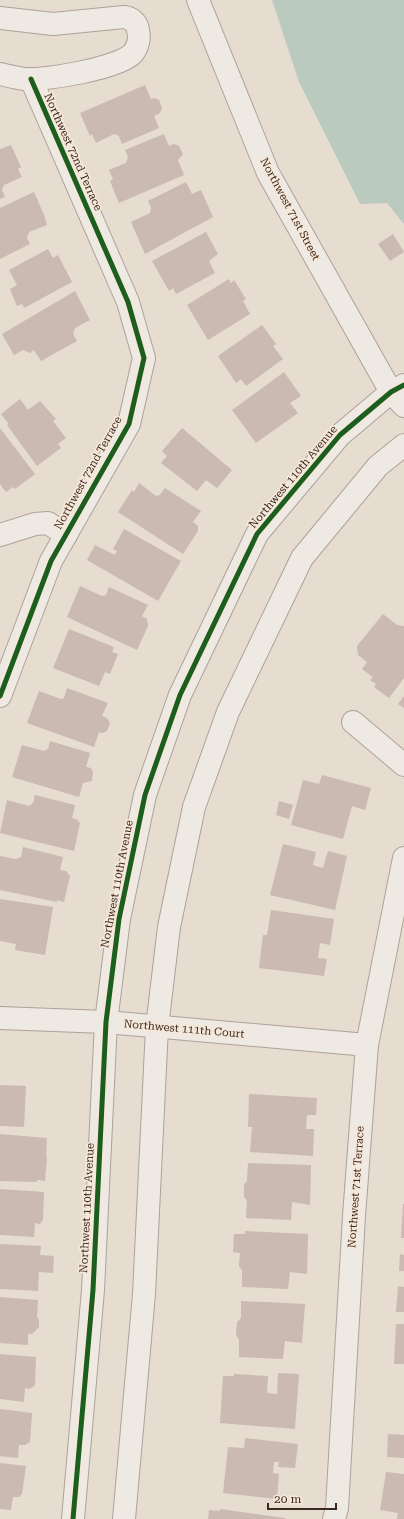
<svg xmlns="http://www.w3.org/2000/svg" width="404" height="1519" viewBox="0 0 404 1519" font-family="'Roboto Serif',serif">
<rect width="100%" height="100%" fill="#e6dcd0"/>
<polygon fill="#bbcabe" points="272,0 404,0 404,224 387,203 360,204 299,82"/>
<g fill="#cabab1">
<polygon points="145,85 151,99 154,98 159,100 162,108 160,113 154,116 159,128 122,144 119,136 114,134 96,143 92,134 90,136 80,113"/>
<polygon points="164,134 169,146 174,144 179,146 183,154 178,160 184,175 119,203 110,181 113,179 109,170 126,163 128,157 125,150"/>
<polygon points="11,145 21,167 18,169 22,177 4,185 2,190 5,197 0,199 0,149"/>
<polygon points="186,182 192,194 201,190 213,217 145,254 131,222 150,213 151,207 148,201"/>
<polygon points="34,192 44,215 47,225 29,232 27,238 30,244 0,259 0,208"/>
<polygon points="206,232 218,254 209,261 215,273 176,294 173,288 169,291 152,261"/>
<polygon points="393,234 404,252 390,261 378,244"/>
<polygon points="48,249 53,258 58,255 72,282 24,308 22,304 17,306 10,289 17,285 9,270"/>
<polygon points="229,279 231,283 234,280 246,299 243,301 250,314 208,340 187,305"/>
<polygon points="75,291 90,320 75,328 73,334 77,341 41,361 34,350 30,353 23,350 14,355 2,334"/>
<polygon points="262,325 276,344 273,346 283,359 246,386 241,379 236,383 218,356"/>
<polygon points="284,372 301,396 290,403 298,413 256,443 232,410"/>
<polygon points="20,399 28,410 40,401 56,419 53,421 66,438 58,444 61,448 37,466 7,425 9,424 1,414"/>
<polygon points="0,428 35,474 15,489 13,487 6,492 0,484"/>
<polygon points="182,428 232,470 217,488 206,480 197,491 161,463 167,456 162,451"/>
<polygon points="139,483 156,496 160,495 165,488 201,511 193,522 198,526 198,531 183,554 118,512 132,490 134,492"/>
<polygon points="124,529 181,561 158,601 87,560 95,545 115,555 117,551 113,549"/>
<polygon points="80,586 102,596 106,595 109,587 148,605 142,616 147,619 148,626 137,650 67,617"/>
<polygon points="383,614 397,625 404,626 404,678 389,698 374,687 376,684 370,680 373,677 362,669 367,662 358,655 357,646"/>
<polygon points="69,629 114,647 112,652 118,654 110,674 105,672 99,686 53,668"/>
<polygon points="67,688 108,703 102,716 107,718 110,723 107,731 102,733 99,732 94,747 27,723 39,691 61,699 64,698"/>
<polygon points="404,696 404,708 398,704"/>
<polygon points="50,741 90,753 86,767 91,768 93,772 92,781 83,783 79,797 12,777 22,745 44,751 48,749"/>
<polygon points="322,775 371,788 365,810 352,806 343,839 291,825 303,780 319,784"/>
<polygon points="35,795 75,805 72,818 76,819 80,823 74,851 0,833 7,800 29,806 33,803"/>
<polygon points="279,801 293,805 289,819 276,815"/>
<polygon points="283,844 316,852 313,865 323,868 328,851 347,856 335,910 270,895"/>
<polygon points="23,847 63,857 60,870 66,871 70,876 64,902 57,900 57,902 0,890 0,856 16,859 21,857"/>
<polygon points="0,899 53,907 45,955 15,950 16,944 0,941"/>
<polygon points="271,910 334,919 330,945 320,943 318,958 327,959 324,976 259,968 263,935 267,935"/>
<polygon points="0,1085 26,1086 24,1127 0,1126"/>
<polygon points="249,1094 317,1098 316,1115 307,1115 306,1129 314,1129 313,1156 250,1152 252,1127 248,1127"/>
<polygon points="0,1134 47,1138 46,1155 47,1157 45,1181 37,1180 37,1182 0,1181"/>
<polygon points="248,1163 311,1165 310,1205 292,1202 291,1220 246,1218 247,1200 244,1197 244,1184 247,1181"/>
<polygon points="0,1189 44,1192 43,1220 40,1224 35,1223 34,1237 0,1235"/>
<polygon points="403,1204 404,1204 404,1238 401,1238"/>
<polygon points="245,1231 308,1234 307,1274 290,1272 288,1289 242,1287 242,1270 239,1266 240,1253 233,1252 234,1234 245,1234"/>
<polygon points="0,1244 41,1246 40,1255 54,1256 53,1273 39,1272 38,1291 0,1289"/>
<polygon points="400,1254 404,1255 404,1271 399,1271"/>
<polygon points="398,1286 404,1287 404,1312 396,1312"/>
<polygon points="0,1297 38,1300 37,1317 39,1320 39,1327 32,1334 28,1334 28,1345 0,1343"/>
<polygon points="241,1301 305,1304 302,1343 285,1341 283,1359 239,1357 239,1340 236,1335 237,1322 241,1318"/>
<polygon points="396,1324 404,1324 404,1364 394,1364"/>
<polygon points="0,1354 36,1357 35,1385 30,1389 25,1388 24,1402 0,1399"/>
<polygon points="278,1373 299,1374 295,1429 220,1423 223,1376 234,1376 234,1374 268,1376 267,1393 277,1394"/>
<polygon points="0,1409 32,1413 30,1442 25,1445 19,1445 18,1458 0,1456"/>
<polygon points="388,1434 404,1435 404,1458 387,1457"/>
<polygon points="245,1438 298,1444 295,1468 278,1467 279,1462 274,1462 273,1473 279,1474 277,1499 223,1493 228,1447 244,1448"/>
<polygon points="0,1463 26,1466 22,1494 19,1497 13,1497 11,1510 0,1509"/>
<polygon points="386,1472 404,1474 404,1519 397,1519 398,1513 380,1510"/>
<polygon points="220,1509 285,1518 285,1519 208,1519 209,1510 220,1511"/>
</g>
<g fill="none" stroke-linecap="round" stroke-linejoin="round">
<defs>
<g id="minor">
<polyline points="198,0 268,173 391,392 404,406"/>
<path d="M 0,18 L 53,24 L 124,17 C 131,18 137,22 138,30 C 140,38 138,47 133,53 C 121,68 43,81 24,79 C 16,78 8,76 0,74"/>
<polyline points="0,535 35,524 48,523 66,535"/>
<polyline points="0,696 51,561 129,424 144,358 128,302 31,79"/>
<polyline points="353,722 404,765"/>
<polyline points="0,1018 106,1022 367,1045"/>
<polyline points="73,1519 93,1290 106,1022 119,919 145,795 180,695 257,534 340,435 391,392 404,385"/>
<polyline points="124,1519 144,1294 157,1027 169,927 194,807 228,712 302,558 378,466 404,445"/>
<polyline points="334,1519 337,1508 354,1216 367,1045 404,858"/>
</g>
</defs>
<use href="#minor" stroke="#aca299" stroke-width="24"/>
<use href="#minor" stroke="#eee9e2" stroke-width="22"/>
<defs>
<g id="cycleway">
<polyline points="0,696 51,561 129,424 144,358 128,302 31,79"/>
<polyline points="73,1519 93,1290 106,1022 119,919 145,795 180,695 257,534 340,435 391,392 404,385"/>
</g>
</defs>
<use href="#cycleway" stroke="#f6e8d8" stroke-width="8"/>
<use href="#cycleway" stroke="#1b5e20" stroke-width="5"/>
</g>
<g text-anchor="middle" dominant-baseline="central" stroke-width="3.5" stroke-linejoin="round" paint-order="stroke">
<g font-size="11" fill="#3b2921" stroke="#f6e8d8">
<text transform="translate(73 152) rotate(66)">Northwest 72nd Terrace</text>
<text transform="translate(290 209) rotate(62)">Northwest 71st Street</text>
<text transform="translate(88 473) rotate(-61)">Northwest 72nd Terrace</text>
<text transform="translate(293 477) rotate(-50)">Northwest 110th Avenue</text>
<text transform="translate(117 884) rotate(-79)">Northwest 110th Avenue</text>
<text transform="translate(184 1029) rotate(5)">Northwest 111th Court</text>
<text transform="translate(356 1187) rotate(-86)">Northwest 71st Terrace</text>
<text transform="translate(87 1208) rotate(-87)">Northwest 110th Avenue</text>
</g>
</g>
<path d="M268 1503v6h68v-6" fill="none" stroke="#3b2921" stroke-width="2"/>
<text x="274" y="1503" font-size="12" fill="#3b2921" stroke="#f6e8d8" stroke-width="3" paint-order="stroke">20 m</text>
</svg>
